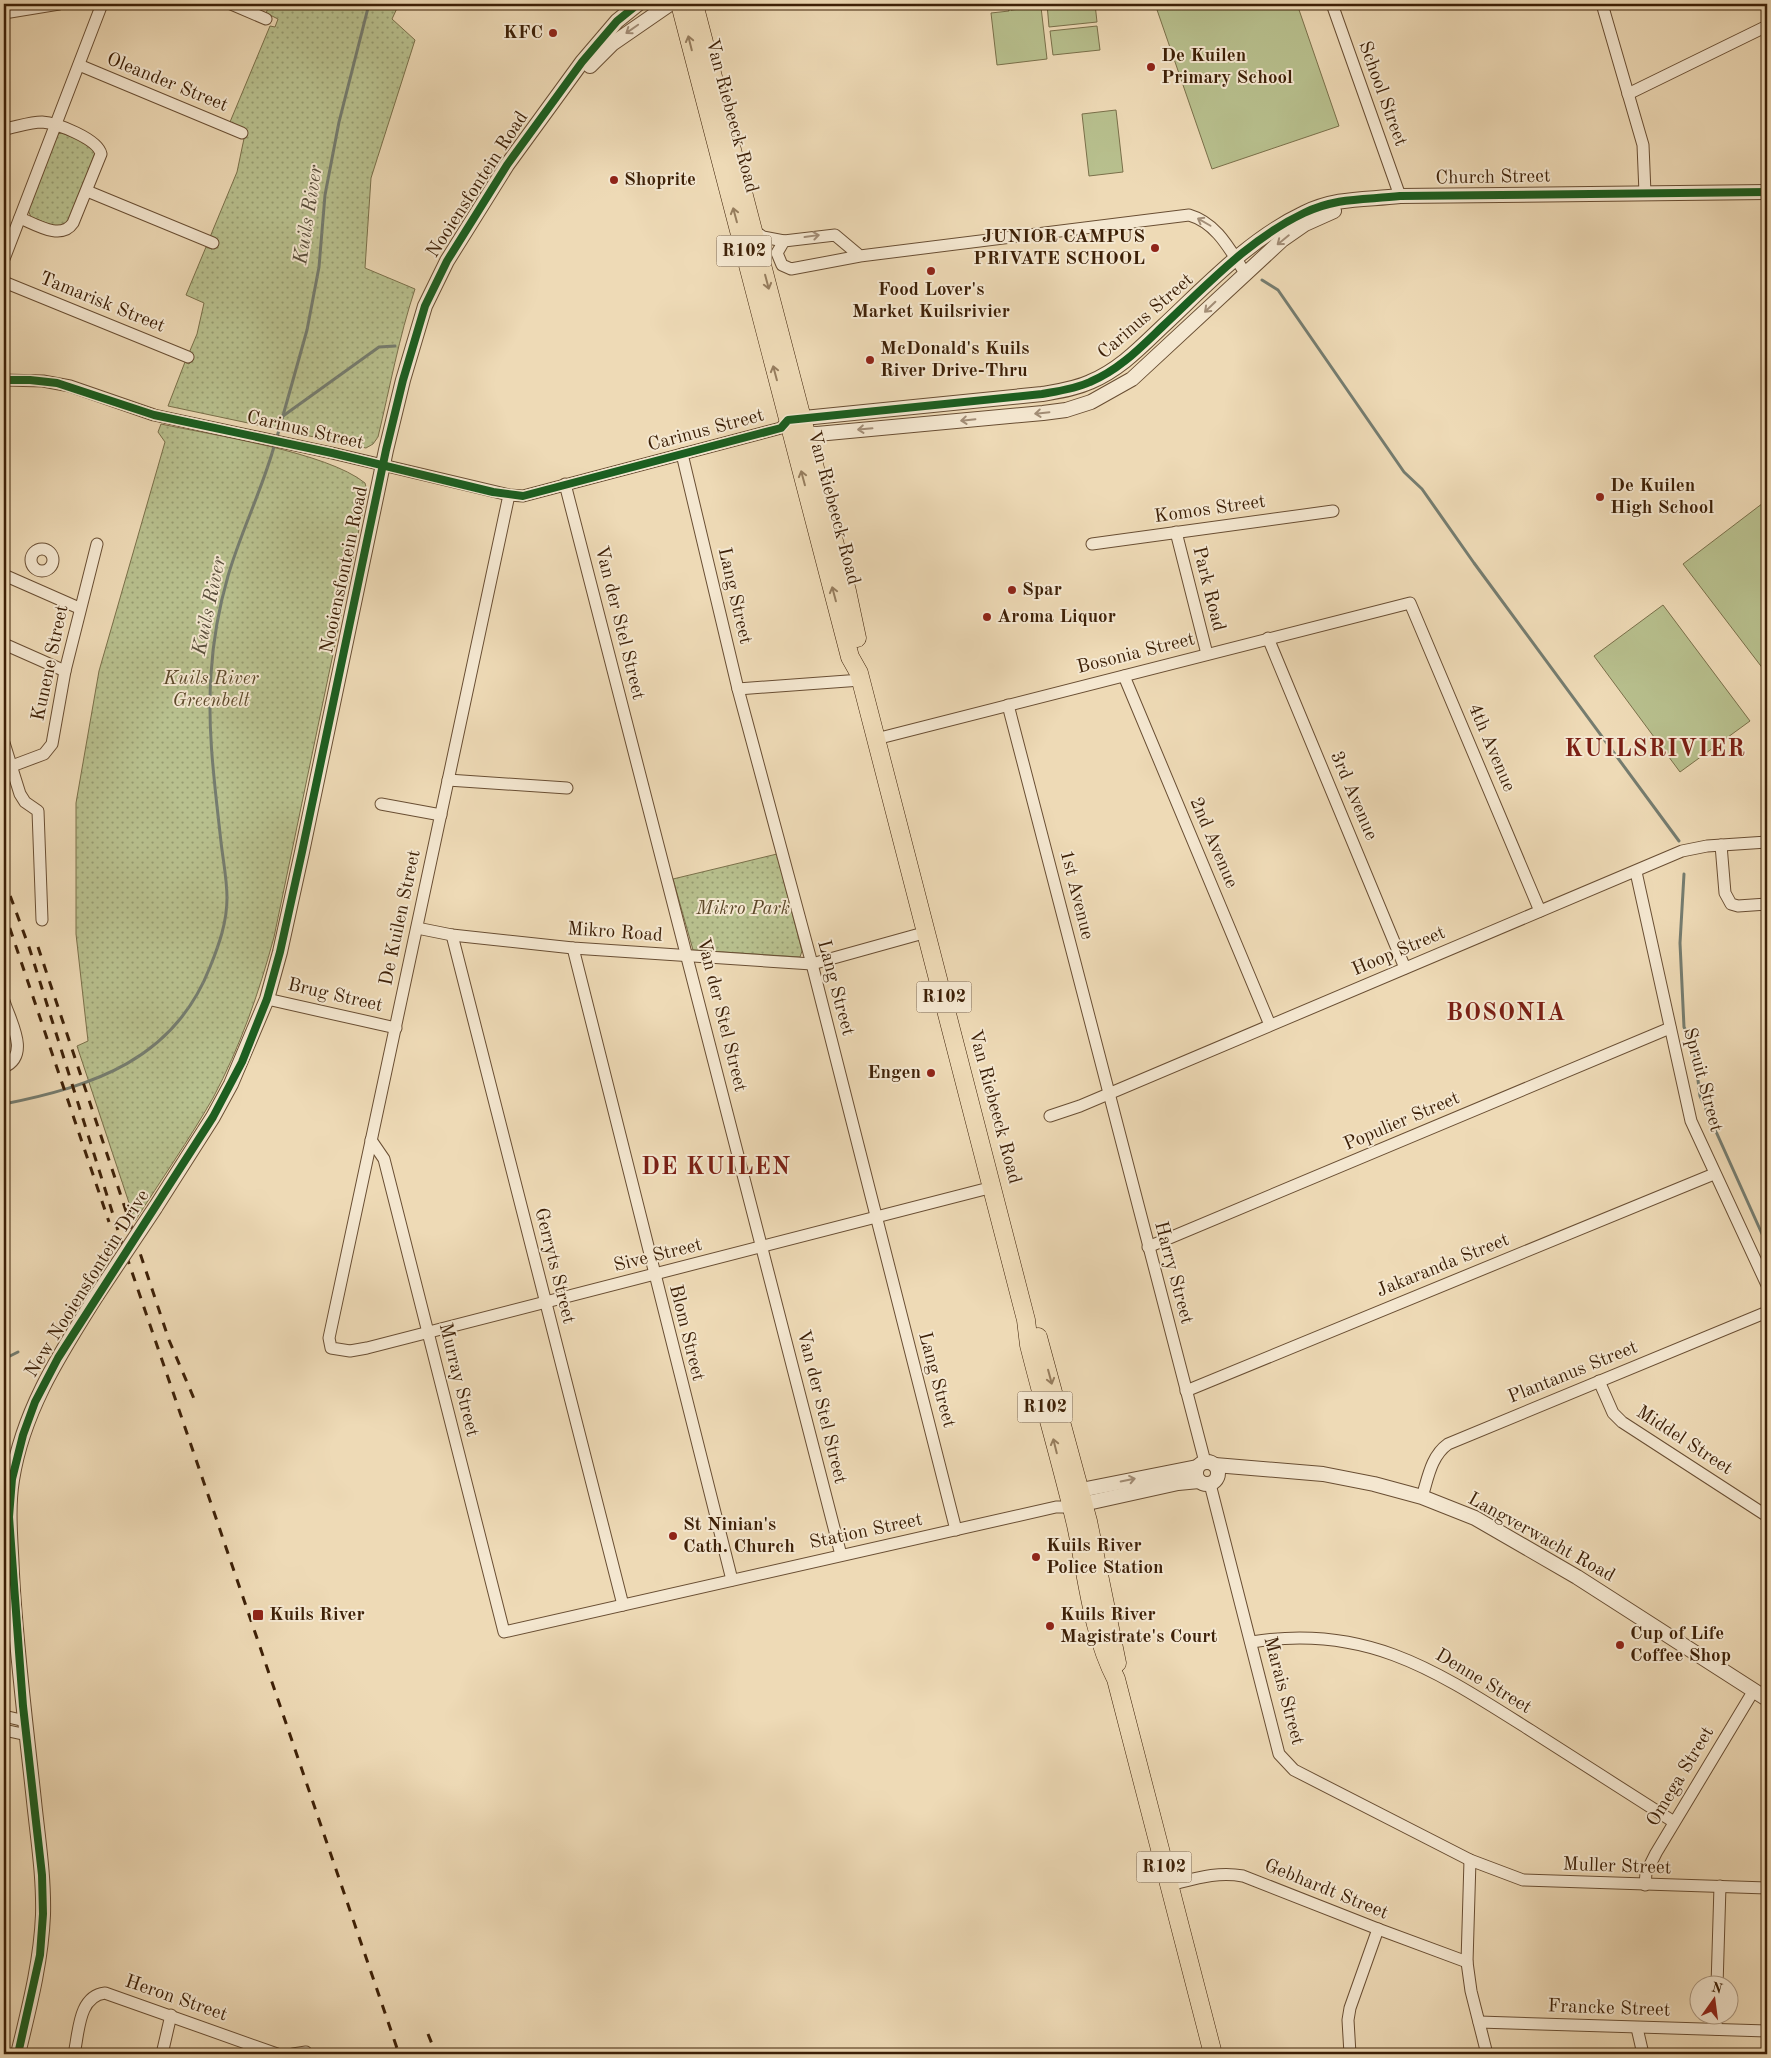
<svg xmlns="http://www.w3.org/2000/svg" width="1771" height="2058" viewBox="0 0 1771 2058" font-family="'Old Standard TT',serif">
<defs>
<pattern id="park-dots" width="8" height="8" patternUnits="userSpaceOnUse" patternTransform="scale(1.25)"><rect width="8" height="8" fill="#b8c08e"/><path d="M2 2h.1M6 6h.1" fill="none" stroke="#979c72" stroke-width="1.8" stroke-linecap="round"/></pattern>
</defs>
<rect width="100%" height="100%" fill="#eedab6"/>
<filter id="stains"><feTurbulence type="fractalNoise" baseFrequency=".004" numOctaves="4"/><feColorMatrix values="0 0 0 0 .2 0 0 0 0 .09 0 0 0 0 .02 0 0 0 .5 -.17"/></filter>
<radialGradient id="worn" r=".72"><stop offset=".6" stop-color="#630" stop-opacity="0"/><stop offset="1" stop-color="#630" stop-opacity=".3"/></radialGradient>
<g fill="url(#park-dots)" stroke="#7a704a">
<path d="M 270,4 L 399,4 L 392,19 L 415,40 L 371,178 L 365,268 L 415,289 C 399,337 390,387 378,437 L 373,444 L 366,448 L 168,406 L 185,362 L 189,364 L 193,355 L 189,353 L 197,334 L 204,303 L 186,295 L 206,247 L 212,249 L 215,239 L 210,237 L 237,172 L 246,129 L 230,122 L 270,26 L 275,27 L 278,19 L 266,13 Z"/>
<polygon points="62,133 89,144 95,153 70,219 63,226 54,226 31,217 28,210 57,134"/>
<path d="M 161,424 C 212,435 327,452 365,483 L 367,491 L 274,937 C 259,993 240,1047 213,1098 C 189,1140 161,1180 135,1221 L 77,1046 L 88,1041 L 76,934 L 76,803 L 99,671 L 165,442 L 158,432 Z"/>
<polygon points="777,854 802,951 800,957 693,950 673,879"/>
</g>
<g fill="#b8c08e" stroke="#7a704a">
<polygon points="1007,4 1031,4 1011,10 1041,7 1047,59 997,65 991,13 1009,11"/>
<polygon points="1047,4 1095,4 1097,22 1049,27"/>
<polygon points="1155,4 1297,4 1339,126 1212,169"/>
<polygon points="1097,26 1100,50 1053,55 1050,31"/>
<polygon points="1116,110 1123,172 1089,176 1082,114"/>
<polygon points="1767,500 1767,674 1683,564"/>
<polygon points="1663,605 1750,721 1680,772 1594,656"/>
</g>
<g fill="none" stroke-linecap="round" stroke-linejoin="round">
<g stroke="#757c6f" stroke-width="3">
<polyline points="1262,280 1278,290 1404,472 1422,489 1474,563 1679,841"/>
<polyline points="283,416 379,347 395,346"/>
<polyline points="277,437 307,330 319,267 325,195 339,122 369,4"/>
<polyline points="1684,874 1680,943 1684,1027 1694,1048 1700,1096 1767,1245"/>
<path d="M 4,1104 C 93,1086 174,1060 210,967 C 219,945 227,922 227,898 C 227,879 223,860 221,842 C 215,787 207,730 211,674 C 213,642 219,607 228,576 C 241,531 263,488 275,443"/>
<polyline points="4,1359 18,1352"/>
</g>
<defs>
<g id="minor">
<polyline points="231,4 266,19"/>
<polyline points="1332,4 1400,196"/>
<polyline points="1602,4 1643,145 1645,193"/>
<polyline points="4,13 59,4"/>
<polyline points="79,65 242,133"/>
<polyline points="1628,94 1767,26"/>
<path d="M 4,129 C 16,127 30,122 42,122 C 57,123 98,139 101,154 L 73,223 C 61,241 35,224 20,218"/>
<polyline points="87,191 213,243"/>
<polyline points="753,230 763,237 784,241"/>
<path d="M 860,256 L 835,235 L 784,241 L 777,253 L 782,265 L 791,269 L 860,256 L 1189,215 C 1217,223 1230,250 1245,273"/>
<polyline points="4,259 102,4"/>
<polyline points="4,282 188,357"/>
<polyline points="4,380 43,381 70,386 154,415 332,453 509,495 523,496 781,428 788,420"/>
<polyline points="682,454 738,689 812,964 956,1530"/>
<polyline points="565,484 841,1555"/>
<polyline points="509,495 329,1338 331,1348 350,1351 367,1348 993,1187"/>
<polyline points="1176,532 1207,654"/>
<polyline points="1092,544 1333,511"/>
<circle cx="42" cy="560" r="11"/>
<polyline points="4,575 79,608"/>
<polyline points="1268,638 1405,968"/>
<polyline points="4,644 65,671"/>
<polyline points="1124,676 1270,1025"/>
<polyline points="738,689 861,680"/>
<polyline points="1008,705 1205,1462"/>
<polyline points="876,739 1410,603 1540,911"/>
<polyline points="4,743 20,794 25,802 38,811 42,920"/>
<polyline points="12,766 44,754 52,744 65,671 97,544"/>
<polyline points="448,780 567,788"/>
<polyline points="381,804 441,815"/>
<polyline points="1721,845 1725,893 1731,904 1738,906 1767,904"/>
<polyline points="1636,872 1691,1121 1767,1285"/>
<polyline points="417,928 452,935 573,948 812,964 927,932"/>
<polyline points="452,935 623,1605"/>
<polyline points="573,948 732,1580"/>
<polyline points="267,999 396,1028"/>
<path d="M 4,1001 C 10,1021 31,1055 4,1067"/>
<polyline points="1050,1116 1080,1106 1682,851 1707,846 1767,842"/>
<polyline points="371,1140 384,1159 504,1632 1056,1507 1071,1507"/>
<polyline points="1148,1247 1670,1028"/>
<polyline points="1599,1381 1613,1413 1622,1422 1767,1516"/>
<polyline points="1186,1391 1714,1174"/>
<polyline points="1210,1484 1279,1754 1294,1770 1470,1860 1523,1880 1767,1888"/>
<path d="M 1422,1497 C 1428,1478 1431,1456 1448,1444 L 1767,1312"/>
<path d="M 1252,1642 C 1367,1623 1438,1672 1530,1730 C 1578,1761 1626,1791 1674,1822"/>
<polyline points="4,1716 25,1721"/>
<polyline points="4,1730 27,1735"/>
<polyline points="1470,1860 1467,1962 1471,1991 1487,2054"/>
<path d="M 1169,1885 C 1194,1879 1217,1871 1243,1876 L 1378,1929 L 1467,1962"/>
<polyline points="1645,1885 1646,1873 1656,1853 1754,1690"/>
<polyline points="1717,1986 1720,1886"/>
<polyline points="1479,2022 1767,2031"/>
<polyline points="1637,2028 1643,2054"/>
<polyline points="1716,2029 1716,2016"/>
<path d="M 74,2054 C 79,2033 78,1996 105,1993 L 277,2054"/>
<polyline points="162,2054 171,2015"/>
<polyline points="293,2054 306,2052"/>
<polyline points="1350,2054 1348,2020 1350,2008 1378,1929"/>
</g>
<g id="tertiary">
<polyline points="590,66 612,44 670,4"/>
<path d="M 794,419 L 1042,394 C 1059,391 1075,389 1090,382 C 1119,370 1140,348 1162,327 C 1206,286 1249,239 1304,213 C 1337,197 1365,200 1400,196 L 1767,192"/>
<polyline points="797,433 817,434 1043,413 1066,410 1091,402 1132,379 1282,240 1305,224 1334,211"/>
<polyline points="155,1208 213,1117 231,1084 267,999 280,952 302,852 386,450 403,380 425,306 447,261 507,165 582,62 617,21 638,4"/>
<circle cx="1207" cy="1473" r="11"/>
<polyline points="1215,1465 1323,1474 1374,1484 1422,1497 1475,1518 1577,1577 1767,1699"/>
<polyline points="1071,1492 1197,1467"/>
<polyline points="1074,1506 1178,1483 1199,1481"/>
<path d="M 18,2054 C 29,2008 41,1963 43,1915 C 44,1877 38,1839 34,1801 C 26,1726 16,1650 12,1574 C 11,1543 7,1511 12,1480 C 23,1410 60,1354 97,1295"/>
</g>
<g id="primary">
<path d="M 680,4 L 850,657 L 859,673 L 1026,1320 L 1029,1345 C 1044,1405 1062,1465 1076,1525 C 1087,1576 1092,1633 1116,1679 L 1213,2054"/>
<polyline points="694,4 847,591 857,638"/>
<polyline points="1038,1337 1088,1521 1117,1663"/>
</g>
</defs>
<use href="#minor" stroke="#694e33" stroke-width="13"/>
<use href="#tertiary" stroke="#694e33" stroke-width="16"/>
<use href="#primary" stroke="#3d2007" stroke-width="19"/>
<use href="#minor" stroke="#f4e7d0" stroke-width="11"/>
<use href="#tertiary" stroke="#f4e7d0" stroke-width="14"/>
<use href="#primary" stroke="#eedab6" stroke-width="18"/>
<g stroke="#3d2007" stroke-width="3" stroke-dasharray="9 9" stroke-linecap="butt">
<polyline points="4,879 29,947 121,1240 399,2054"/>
<polyline points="4,911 109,1222"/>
<polyline points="38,947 169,1340 195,1401"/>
<polyline points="428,2034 436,2054"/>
</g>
<defs>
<polyline id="tertiary-bridge" points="97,1295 155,1208"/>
</defs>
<use href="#tertiary-bridge" stroke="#694e33" stroke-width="16" stroke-linecap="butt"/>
<use href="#tertiary-bridge" stroke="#f4e7d0" stroke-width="14"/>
<defs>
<g id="cycleway">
<path d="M 4,380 L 30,380 L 57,383 L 154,415 L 332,453 L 493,492 L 523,496 L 781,428 L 788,420 L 1042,394 C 1059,391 1075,389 1090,382 C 1119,370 1140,348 1162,327 C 1206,286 1249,239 1304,213 C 1337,197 1365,200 1400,196 L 1767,192"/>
<polyline points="18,2054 40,1955 43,1914 42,1875 23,1706 9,1517 12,1479 23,1435 35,1402 58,1358 213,1117 242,1062 267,999 280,952 302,852 386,450 403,380 425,306 447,261 507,165 582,62 617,21 638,4"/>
</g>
</defs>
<use href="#cycleway" stroke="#f4e7d0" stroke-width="11"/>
<use href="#cycleway" stroke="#1b5e20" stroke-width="8"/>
</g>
<defs><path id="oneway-shaft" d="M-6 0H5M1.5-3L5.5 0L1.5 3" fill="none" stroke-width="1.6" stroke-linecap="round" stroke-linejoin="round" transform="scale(1.25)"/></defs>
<g stroke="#a28d76">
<use href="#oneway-shaft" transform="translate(632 29) rotate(145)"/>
<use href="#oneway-shaft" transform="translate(1204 222) rotate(-150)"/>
<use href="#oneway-shaft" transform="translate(812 236) rotate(-8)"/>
<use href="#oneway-shaft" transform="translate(1283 240) rotate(141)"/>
<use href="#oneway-shaft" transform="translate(1210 307) rotate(136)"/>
<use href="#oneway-shaft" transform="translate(1042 413) rotate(174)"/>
<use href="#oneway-shaft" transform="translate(968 420) rotate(174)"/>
<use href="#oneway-shaft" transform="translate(865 429) rotate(175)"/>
<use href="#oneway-shaft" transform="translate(1128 1480) rotate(-12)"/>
</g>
<g stroke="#967d5e">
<use href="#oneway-shaft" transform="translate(690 43) rotate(-104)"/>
<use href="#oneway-shaft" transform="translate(735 215) rotate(-105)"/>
<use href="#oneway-shaft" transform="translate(767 282) rotate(75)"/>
<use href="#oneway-shaft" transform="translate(775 373) rotate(-105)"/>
<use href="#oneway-shaft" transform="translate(803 478) rotate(-105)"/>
<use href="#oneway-shaft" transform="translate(834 594) rotate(-105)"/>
<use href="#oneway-shaft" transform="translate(1050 1377) rotate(75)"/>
<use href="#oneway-shaft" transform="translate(1055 1446) rotate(-104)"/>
</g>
<g fill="#8f2418" stroke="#f4e7d0" stroke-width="2">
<circle cx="553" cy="33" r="5"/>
<circle cx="1151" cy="67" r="5"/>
<circle cx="614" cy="180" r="5"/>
<circle cx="1155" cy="248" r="5"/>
<circle cx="931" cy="271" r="5"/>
<circle cx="870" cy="360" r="5"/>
<circle cx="1600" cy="497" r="5"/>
<circle cx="1012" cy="590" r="5"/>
<circle cx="987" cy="617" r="5"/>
<circle cx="931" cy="1073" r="5"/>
<circle cx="673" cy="1536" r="5"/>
<circle cx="1036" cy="1557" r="5"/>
<rect x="252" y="1609" width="12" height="12" rx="2.5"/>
<circle cx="1050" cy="1626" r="5"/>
<circle cx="1620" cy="1645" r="5"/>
</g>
<g text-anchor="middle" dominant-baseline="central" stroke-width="4" stroke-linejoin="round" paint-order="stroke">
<g fill="#f4e7d0" stroke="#745c43" stroke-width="1">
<rect x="716.5" y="235.5" width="55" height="31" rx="4"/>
<rect x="916.5" y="981.5" width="55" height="31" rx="4"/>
<rect x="1017.5" y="1391.5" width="55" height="31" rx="4"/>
<rect x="1136.5" y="1851.5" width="55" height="31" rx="4"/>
</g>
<g font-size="18" font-weight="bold" fill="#3d2007">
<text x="744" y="251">R102</text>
<text x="944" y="997">R102</text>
<text x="1045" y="1407">R102</text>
<text x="1164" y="1867">R102</text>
</g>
<g font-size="19" font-weight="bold" fill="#3d2007" stroke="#f4e7d0" text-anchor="start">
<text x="543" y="33" text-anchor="end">KFC</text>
<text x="1161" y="56">De Kuilen<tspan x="1161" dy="22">Primary School</tspan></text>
<text x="624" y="180">Shoprite</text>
<text x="1145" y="237" text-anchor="end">JUNIOR CAMPUS<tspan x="1145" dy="22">PRIVATE SCHOOL</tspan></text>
<text x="931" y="290" text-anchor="middle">Food Lover's<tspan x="931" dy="22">Market Kuilsrivier</tspan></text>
<text x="880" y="349">McDonald's Kuils<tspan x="880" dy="22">River Drive-Thru</tspan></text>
<text x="1610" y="486">De Kuilen<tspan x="1610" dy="22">High School</tspan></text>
<text x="1022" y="590">Spar</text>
<text x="997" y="617">Aroma Liquor</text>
<text x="921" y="1073" text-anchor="end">Engen</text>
<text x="683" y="1525">St Ninian's<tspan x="683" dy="22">Cath. Church</tspan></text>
<text x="1046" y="1546">Kuils River<tspan x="1046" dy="22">Police Station</tspan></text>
<text x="269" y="1615">Kuils River</text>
<text x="1060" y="1615">Kuils River<tspan x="1060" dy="22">Magistrate's Court</tspan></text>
<text x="1630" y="1634">Cup of Life<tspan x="1630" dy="22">Coffee Shop</tspan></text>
</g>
<g font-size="19" fill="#3d2007" stroke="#f4e7d0">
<text transform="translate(167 83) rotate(22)">Oleander Street</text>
<text transform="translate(1382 94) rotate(70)">School Street</text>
<text transform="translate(731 116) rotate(75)">Van Riebeeck Road</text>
<text transform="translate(1493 178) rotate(-1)">Church Street</text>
<text transform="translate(478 185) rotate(-57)">Nooiensfontein Road</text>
<text transform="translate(102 303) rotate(22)">Tamarisk Street</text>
<text transform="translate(1146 317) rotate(-41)">Carinus Street</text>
<text transform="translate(305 431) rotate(13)">Carinus Street</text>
<text transform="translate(706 431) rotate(-15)">Carinus Street</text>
<text transform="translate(833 508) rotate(75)">Van Riebeeck Road</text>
<text transform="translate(1210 510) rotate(-8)">Komos Street</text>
<text transform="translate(345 570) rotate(-78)">Nooiensfontein Road</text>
<text transform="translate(1208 589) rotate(76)">Park Road</text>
<text transform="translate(734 596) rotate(77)">Lang Street</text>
<text transform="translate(619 623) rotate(76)">Van der Stel Street</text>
<text transform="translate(1136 654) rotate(-14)">Bosonia Street</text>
<text transform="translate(51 663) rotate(-78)">Kunene Street</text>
<text transform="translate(1491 748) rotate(67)">4th Avenue</text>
<text transform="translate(1353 796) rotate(67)">3rd Avenue</text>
<text transform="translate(1213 843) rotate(67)">2nd Avenue</text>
<text transform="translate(1076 895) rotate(76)">1st Avenue</text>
<text transform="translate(401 918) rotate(-78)">De Kuilen Street</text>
<text transform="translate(615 933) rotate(4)">Mikro Road</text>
<text transform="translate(1399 952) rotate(-23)">Hoop Street</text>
<text transform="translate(835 988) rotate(75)">Lang Street</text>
<text transform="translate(335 996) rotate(13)">Brug Street</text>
<text transform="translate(721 1015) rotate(76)">Van der Stel Street</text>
<text transform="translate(1702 1080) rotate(75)">Spruit Street</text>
<text transform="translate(994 1107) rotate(75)">Van Riebeeck Road</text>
<text transform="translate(1402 1122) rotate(-23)">Populier Street</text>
<text transform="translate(658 1256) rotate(-14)">Sive Street</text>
<text transform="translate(554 1266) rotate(76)">Gerryts Street</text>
<text transform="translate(1443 1266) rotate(-22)">Jakaranda Street</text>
<text transform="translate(1173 1273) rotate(75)">Harry Street</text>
<text transform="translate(88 1284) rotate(-58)">New Nooiensfontein Drive</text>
<text transform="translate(686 1333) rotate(76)">Blom Street</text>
<text transform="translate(1573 1373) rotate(-22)">Plantanus Street</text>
<text transform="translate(458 1380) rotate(76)">Murray Street</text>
<text transform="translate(936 1380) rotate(75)">Lang Street</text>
<text transform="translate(821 1407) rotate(76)">Van der Stel Street</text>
<text transform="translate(1684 1441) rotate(33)">Middel Street</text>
<text transform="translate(866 1532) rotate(-12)">Station Street</text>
<text transform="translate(1541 1538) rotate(29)">Langverwacht Road</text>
<text transform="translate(1483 1682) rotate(31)">Denne Street</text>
<text transform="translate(1283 1691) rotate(75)">Marais Street</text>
<text transform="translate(1681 1777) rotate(-59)">Omega Street</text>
<text transform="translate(1617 1867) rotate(2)">Muller Street</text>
<text transform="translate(1326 1890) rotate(22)">Gebhardt Street</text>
<text transform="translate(176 1999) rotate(19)">Heron Street</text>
<text transform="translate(1609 2009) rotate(2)">Francke Street</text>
</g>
<g font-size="19" font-style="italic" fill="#5c4829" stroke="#f4e7d0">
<text x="211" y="679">Kuils River<tspan x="211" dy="22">Greenbelt</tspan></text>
<text x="743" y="909">Mikro Park</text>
</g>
<g font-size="20" font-style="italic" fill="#594e3b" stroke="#f4e7d0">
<text transform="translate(309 215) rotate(-81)">Kuils River</text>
<text transform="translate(210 606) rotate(-78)">Kuils River</text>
</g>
<g font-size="24" font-weight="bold" letter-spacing="1" fill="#7a1f14" stroke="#f4e7d0">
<text x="1655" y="750">KUILSRIVIER</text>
<text x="1506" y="1014">BOSONIA</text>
<text x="716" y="1168">DE KUILEN</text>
</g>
</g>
<rect width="1771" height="2058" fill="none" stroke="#eedab6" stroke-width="20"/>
<rect x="5" y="5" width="1761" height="2048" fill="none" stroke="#3d2007" stroke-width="2.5"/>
<rect x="10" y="10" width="1751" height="2038" fill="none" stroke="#3d2007"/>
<g transform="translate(1714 2000) rotate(14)"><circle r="24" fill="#f4e7d0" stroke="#ab9780"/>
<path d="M0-4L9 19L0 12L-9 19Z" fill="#8f2418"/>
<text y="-8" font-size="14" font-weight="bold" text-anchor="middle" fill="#3d2007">N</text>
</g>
<rect width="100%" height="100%" filter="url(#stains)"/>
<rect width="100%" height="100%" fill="url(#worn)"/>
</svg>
